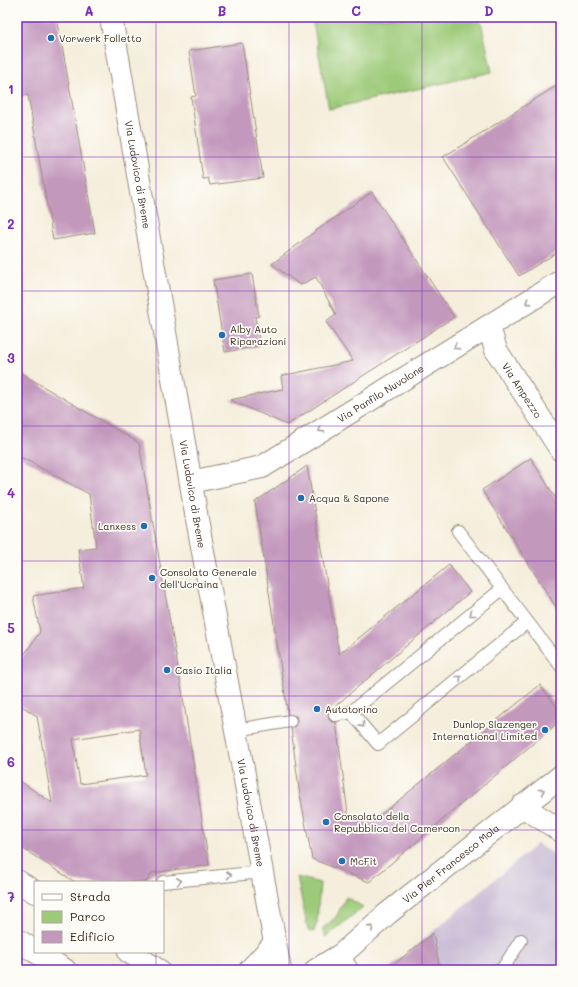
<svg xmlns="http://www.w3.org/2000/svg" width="578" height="987" viewBox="0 0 578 987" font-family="Mali,sans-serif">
<rect width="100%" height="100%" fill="#fdfcf7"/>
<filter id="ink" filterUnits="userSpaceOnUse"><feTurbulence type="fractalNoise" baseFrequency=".025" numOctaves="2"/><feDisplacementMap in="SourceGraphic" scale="8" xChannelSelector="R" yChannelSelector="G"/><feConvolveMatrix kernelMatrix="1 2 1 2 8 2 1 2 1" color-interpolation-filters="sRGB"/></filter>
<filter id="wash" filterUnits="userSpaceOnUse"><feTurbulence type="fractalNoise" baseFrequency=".012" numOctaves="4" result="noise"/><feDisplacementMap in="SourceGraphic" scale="16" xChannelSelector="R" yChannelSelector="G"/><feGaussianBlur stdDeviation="0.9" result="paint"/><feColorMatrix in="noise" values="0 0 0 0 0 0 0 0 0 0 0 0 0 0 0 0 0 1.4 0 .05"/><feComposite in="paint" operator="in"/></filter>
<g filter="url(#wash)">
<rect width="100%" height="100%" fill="#f5eedc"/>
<polygon fill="#cabfd7" points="537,844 561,859 561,970 393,970 392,966"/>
<g fill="#9cca78" stroke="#6c7a4b">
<polygon points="312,17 480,17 492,72 329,109"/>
<polygon points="297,877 320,883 317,922 314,932 308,930"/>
<polygon points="346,897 363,907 326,937 322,929 336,917"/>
</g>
<g id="blocks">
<g fill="#c398bd" fill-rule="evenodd">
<polygon points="17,17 57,17 95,233 53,240 28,95 17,97"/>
<polygon points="242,43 263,178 210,185 208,178 203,179 197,137 191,97 196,96 189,51"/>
<polygon points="561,83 561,250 519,276 443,157"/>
<polygon points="372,192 454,317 287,425 230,400 283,389 281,376 353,361 326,322 336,315 316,277 300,285 272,264 317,230"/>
<polygon points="252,274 259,316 255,317 260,346 225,352 213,280"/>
<path d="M 17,371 L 139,443 L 182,691 L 209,865 L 152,873 L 146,882 L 75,882 L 17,845 L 17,779 L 52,803 L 37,716 L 17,703 L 17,665 L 40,632 L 33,596 L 84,588 L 78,549 L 96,547 L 89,494 L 17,455 ZM 139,729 L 146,775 L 80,784 L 73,739 Z"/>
<polygon points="531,458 561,507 561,615 482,490"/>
<polygon points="307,466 339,654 449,565 470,592 328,712 329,720 332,722 336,722 348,814 373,821 398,801 540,685 561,712 561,720 369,882 312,859 299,789 291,728 295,726 297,720 296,716 288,714 255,502"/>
<polygon points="433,933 440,970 387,970"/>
</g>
</g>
</g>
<g filter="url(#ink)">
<use href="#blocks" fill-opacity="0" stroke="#988c7d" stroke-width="1"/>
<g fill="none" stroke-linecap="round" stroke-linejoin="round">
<defs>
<g id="lane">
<polyline points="458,531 561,666"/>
<polyline points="502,589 351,712 378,744 527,622"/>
<polyline points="335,715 351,712"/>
<polyline points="236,730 290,721"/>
<polyline points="163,882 262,872"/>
<polyline points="342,954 353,970"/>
<polyline points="500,970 503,968 521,940"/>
</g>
<g id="street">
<path id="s1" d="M 111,17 L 197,519 L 280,970"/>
<path id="s2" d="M 489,327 L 496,350 L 561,450"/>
<path id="s3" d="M 191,482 L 262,467 L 561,281"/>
<polyline points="522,806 561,831"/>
<polyline points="17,881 35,892"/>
<polyline points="129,952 158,970"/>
<polyline points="250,970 275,943"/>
<path id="s4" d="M 316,970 L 342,954 L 387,914 L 561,776"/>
</g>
<g id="secondary">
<polyline points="17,940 35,951"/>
<polyline points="36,952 65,970"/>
</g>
</defs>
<use href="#lane" stroke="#988c7d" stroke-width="14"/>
<use href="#street" stroke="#988c7d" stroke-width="24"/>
<use href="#secondary" stroke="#988c7d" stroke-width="24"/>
<use href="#lane" stroke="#fff" stroke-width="12"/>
<use href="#street" stroke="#fff" stroke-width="22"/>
<use href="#secondary" stroke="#fff" stroke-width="22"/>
</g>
<defs><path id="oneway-chevron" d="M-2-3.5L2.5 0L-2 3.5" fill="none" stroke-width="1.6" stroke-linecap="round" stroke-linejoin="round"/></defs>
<g stroke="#a79f9a">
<use href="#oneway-chevron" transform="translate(528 302) rotate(147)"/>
<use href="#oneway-chevron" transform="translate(456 347) rotate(148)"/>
<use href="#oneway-chevron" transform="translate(321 430) rotate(148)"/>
<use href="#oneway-chevron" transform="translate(472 614) rotate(141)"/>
<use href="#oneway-chevron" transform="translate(459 678) rotate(-39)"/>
<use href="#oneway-chevron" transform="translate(362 725) rotate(51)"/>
<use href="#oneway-chevron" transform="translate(542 791) rotate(-38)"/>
<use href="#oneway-chevron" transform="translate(229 875) rotate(-6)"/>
<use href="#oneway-chevron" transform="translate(179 881) rotate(-7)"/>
<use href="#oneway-chevron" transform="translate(371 928) rotate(-41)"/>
</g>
</g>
<path fill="none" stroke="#7b2cbf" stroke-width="1" stroke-opacity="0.55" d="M 156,17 L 156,882M 289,17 L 289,970M 422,17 L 422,970M 17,157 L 561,157M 17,291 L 561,291M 17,426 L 561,426M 17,561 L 561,561M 17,696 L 561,696M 17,830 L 561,830M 156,952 L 156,970"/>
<g fill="#1f6fb2" stroke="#fdfcf7" stroke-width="1.5">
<circle cx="51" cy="38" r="4"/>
<circle cx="222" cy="335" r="4"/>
<circle cx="301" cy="498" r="4"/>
<circle cx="144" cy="526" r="4"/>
<circle cx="152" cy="578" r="4"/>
<circle cx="167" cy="670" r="4"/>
<circle cx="317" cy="709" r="4"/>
<circle cx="545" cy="730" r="4"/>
<circle cx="326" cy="822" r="4"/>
<circle cx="342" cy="861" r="4"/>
</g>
<g text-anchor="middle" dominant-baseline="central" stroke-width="3.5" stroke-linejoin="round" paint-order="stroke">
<g font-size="10" fill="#3b2a1e" stroke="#fdfcf7" text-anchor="start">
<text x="59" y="38">Vorwerk Folletto</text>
<text x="230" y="329">Alby Auto<tspan x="230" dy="12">Riparazioni</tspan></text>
<text x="309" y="498">Acqua &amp; Sapone</text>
<text x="136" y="526" text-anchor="end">Lanxess</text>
<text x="160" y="572">Consolato Generale<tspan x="160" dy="12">dell'Ucraina</tspan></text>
<text x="175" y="670">Casio Italia</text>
<text x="325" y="709">Autotorino</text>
<text x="537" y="724" text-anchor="end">Dunlop Slazenger<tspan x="537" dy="12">International Limited</tspan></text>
<text x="334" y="816">Consolato della<tspan x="334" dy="12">Repubblica del Cameroon</tspan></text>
<text x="350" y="861">McFit</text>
</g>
<g font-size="10" fill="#3b2a1e" stroke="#fdfcf7">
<text stroke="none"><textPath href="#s1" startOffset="160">Via Ludovico di Breme</textPath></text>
<text stroke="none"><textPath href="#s2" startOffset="72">Via Ampezzo</textPath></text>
<text stroke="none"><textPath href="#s3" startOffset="212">Via Panfilo Nuvolone</textPath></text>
<text stroke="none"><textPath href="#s1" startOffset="484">Via Ludovico di Breme</textPath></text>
<text stroke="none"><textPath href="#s1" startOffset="808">Via Ludovico di Breme</textPath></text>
<text stroke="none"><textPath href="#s4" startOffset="172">Via Pier Francesco Mola</textPath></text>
</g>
</g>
<rect width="578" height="987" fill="none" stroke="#fdfcf7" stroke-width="44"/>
<rect x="34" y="881" width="130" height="72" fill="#fdfcf7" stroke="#afa8a0"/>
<rect x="42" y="894" width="20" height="6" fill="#ffffff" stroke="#afa8a0"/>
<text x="70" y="901" font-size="12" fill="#3b2a1e">Strada</text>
<rect x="42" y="911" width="20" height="12" fill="#9cca78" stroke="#afa8a0"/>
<text x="70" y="921" font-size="12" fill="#3b2a1e">Parco</text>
<rect x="42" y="931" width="20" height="12" fill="#c398bd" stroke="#afa8a0"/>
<text x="70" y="941" font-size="12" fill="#3b2a1e">Edificio</text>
<rect x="22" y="22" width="534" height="943" fill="none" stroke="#7b2cbf" stroke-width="1.5"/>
<g font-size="13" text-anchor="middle" font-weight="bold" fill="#7b2cbf">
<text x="89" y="16">A</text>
<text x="222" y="16">B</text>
<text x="356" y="16">C</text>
<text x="489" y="16">D</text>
<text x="11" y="94">1</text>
<text x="11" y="229">2</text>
<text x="11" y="363">3</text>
<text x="11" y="498">4</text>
<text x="11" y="633">5</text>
<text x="11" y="767">6</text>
<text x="11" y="902">7</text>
</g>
</svg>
